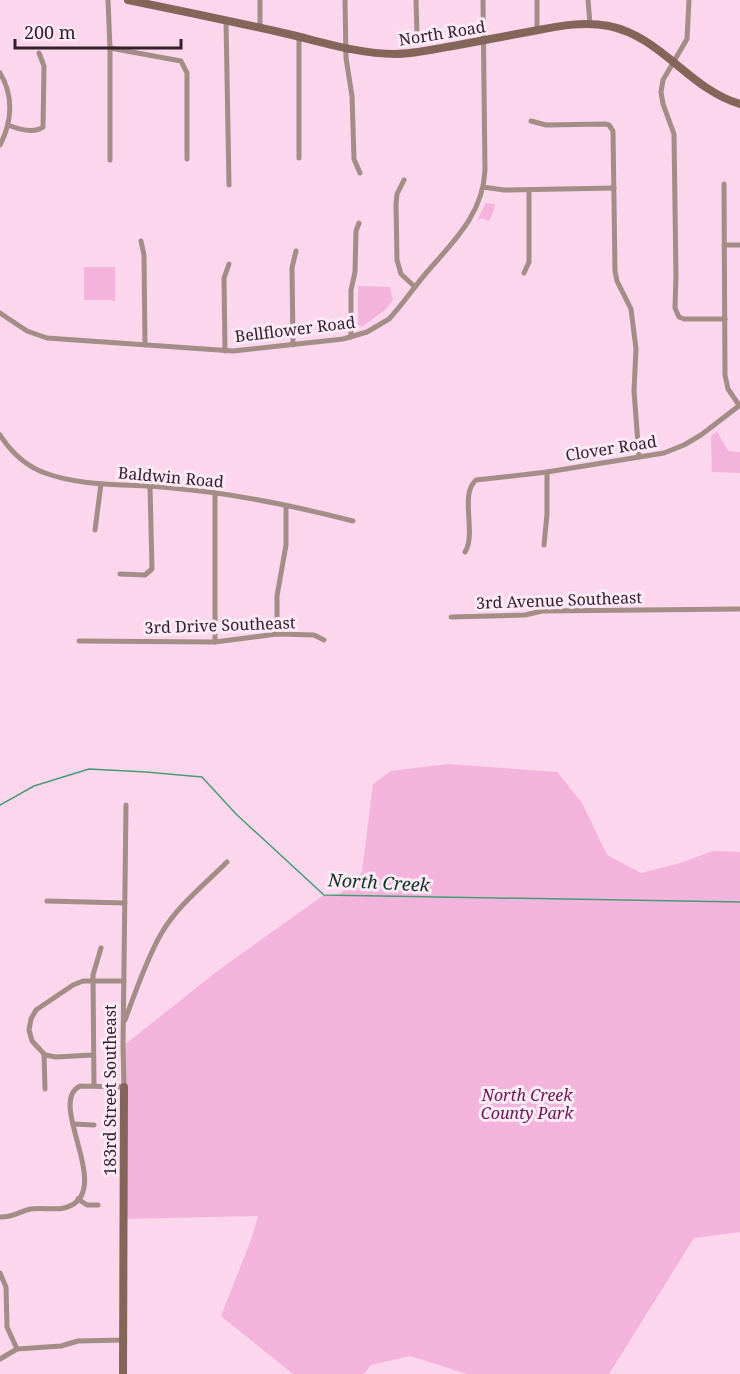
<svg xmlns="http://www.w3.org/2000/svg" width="740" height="1374" viewBox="0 0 740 1374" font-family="'Noto Serif',serif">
<rect width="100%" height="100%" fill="#fbd6ed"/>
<g fill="#f4b3dd">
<polygon points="486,203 495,204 494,210 489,221 481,218 477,221"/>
<polygon points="84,267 115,267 115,301 111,300 84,300"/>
<polygon points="358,286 390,287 393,300 385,310 362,327 358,325"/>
<polygon points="717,431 728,451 740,452 740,473 712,472 711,436"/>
<polygon points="448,764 557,772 582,803 607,855 641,873 680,863 713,851 740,852 740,1232 694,1238 609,1374 467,1374 410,1356 371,1365 364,1374 293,1374 221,1316 251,1240 258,1216 123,1219 123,1046 220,969 324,895 339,895 362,872 373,784 391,771"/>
</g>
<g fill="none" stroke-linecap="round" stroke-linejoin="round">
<polyline stroke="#469c73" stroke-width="1.5" points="0,805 34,786 89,769 146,772 202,777 236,814 324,895 740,902"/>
<g stroke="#a38d86" stroke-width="5">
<polyline points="108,0 110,48 110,160"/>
<polyline points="260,0 260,28"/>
<polyline points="345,0 346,58 352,96 354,159 360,173"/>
<polyline points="416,0 417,33"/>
<polyline points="537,0 537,30"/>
<polyline points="588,0 590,24"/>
<polyline points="689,0 687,39 663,80 661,92 663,104 674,134 676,277 675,308 679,317 684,319 725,319"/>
<polyline points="226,20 229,185"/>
<polyline points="299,37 299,158"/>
<polyline points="110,48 181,61 187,73 187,159"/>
<path d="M 0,73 C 14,96 12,122 0,145"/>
<polyline points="531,121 546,125 605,124 609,125 613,131 615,271 617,281 631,309 636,349 634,391 639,457"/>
<path d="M 8,125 C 18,129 34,134 43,127 L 44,66 L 39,53"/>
<polyline points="404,180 397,194 396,204 397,260 401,274 415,287"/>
<polyline points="724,184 725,375 728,389 739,405"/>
<polyline points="483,187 504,190 614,188"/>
<polyline points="141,241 144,255 145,345"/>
<polyline points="724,245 740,245"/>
<polyline points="524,273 529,262 529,190"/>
<path d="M 0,313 L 27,331 L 47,338 L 233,351 L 343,339 L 367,332 L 389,319 C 403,304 414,287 427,272 C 454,241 483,214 485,170 L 483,0"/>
<polyline points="351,337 351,290 355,272 356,231 359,223"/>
<polyline points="293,345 292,268 296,251"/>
<polyline points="225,351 224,278 229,264"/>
<path d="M 0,435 C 11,452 26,466 45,473 C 86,488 130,483 172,488 C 233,493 294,506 353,521"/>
<polyline points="95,530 101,484"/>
<polyline points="544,545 547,514 547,472"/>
<path d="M 465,552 C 477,533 459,495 476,480 L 547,472 L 664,453 L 684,445 L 701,435 L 740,405"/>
<polyline points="120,574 145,575 152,569 150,486"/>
<polyline points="451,617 525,615 542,611 740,609"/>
<polyline points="277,634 277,596 286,545 286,506"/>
<polyline points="79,641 215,642 277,634 314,635 324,640"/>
<polyline points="215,642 215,494"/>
<polyline points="47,901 125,903"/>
<path d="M 125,1020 C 136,991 146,960 161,934 C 177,906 205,884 227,862"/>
<polyline points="44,1054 45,1089"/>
<polyline points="93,1055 56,1057 45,1055 32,1041 29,1030 31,1019 36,1010 73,985 83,981 124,981"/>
<polyline points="94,1086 93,975 101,948"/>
<polyline points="73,1124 94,1125"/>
<polyline points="78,1199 87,1205 98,1205"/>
<path d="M 0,1217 C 12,1218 20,1211 31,1209 C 44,1207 60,1212 72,1205 C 110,1184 47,1102 80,1086 L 124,1087 L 123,1046 L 126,805"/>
<polyline points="0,1273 6,1287 7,1327 17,1349"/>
<polyline points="0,1359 17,1349 61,1346 78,1341 123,1340"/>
</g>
<g stroke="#83655a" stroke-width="8">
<path d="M 128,0 C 182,11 235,22 288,34 C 322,42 359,54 395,54 C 414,54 434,49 453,46 C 480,41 506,36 533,31 C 559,26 583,21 609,26 C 662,37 689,89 740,104"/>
<polyline points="123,1374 124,1087"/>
</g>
</g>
<g text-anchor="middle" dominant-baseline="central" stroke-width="6" stroke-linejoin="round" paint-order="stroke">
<g font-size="16" fill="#32212c" stroke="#fceaf5">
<text transform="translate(442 33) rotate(-9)">North Road</text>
<text transform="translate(295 329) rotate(-7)">Bellflower Road</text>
<text transform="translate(611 448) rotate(-9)">Clover Road</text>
<text transform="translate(171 477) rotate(5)">Baldwin Road</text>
<text transform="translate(559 600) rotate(-2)">3rd Avenue Southeast</text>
<text transform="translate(220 625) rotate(-2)">3rd Drive Southeast</text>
<text transform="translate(110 1090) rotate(-90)">183rd Street Southeast</text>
</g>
<g font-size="16" font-style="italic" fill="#691554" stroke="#fceaf5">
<text x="527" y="1095">North Creek<tspan x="527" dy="18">County Park</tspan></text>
</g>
<g font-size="18" font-style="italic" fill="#0e3423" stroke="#fceaf5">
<text transform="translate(379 882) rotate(3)">North Creek</text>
</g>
</g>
<path d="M15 39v9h166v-9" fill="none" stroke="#32212c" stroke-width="3"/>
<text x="24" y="39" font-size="18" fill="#32212c" stroke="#fceaf5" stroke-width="4.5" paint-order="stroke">200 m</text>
</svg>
